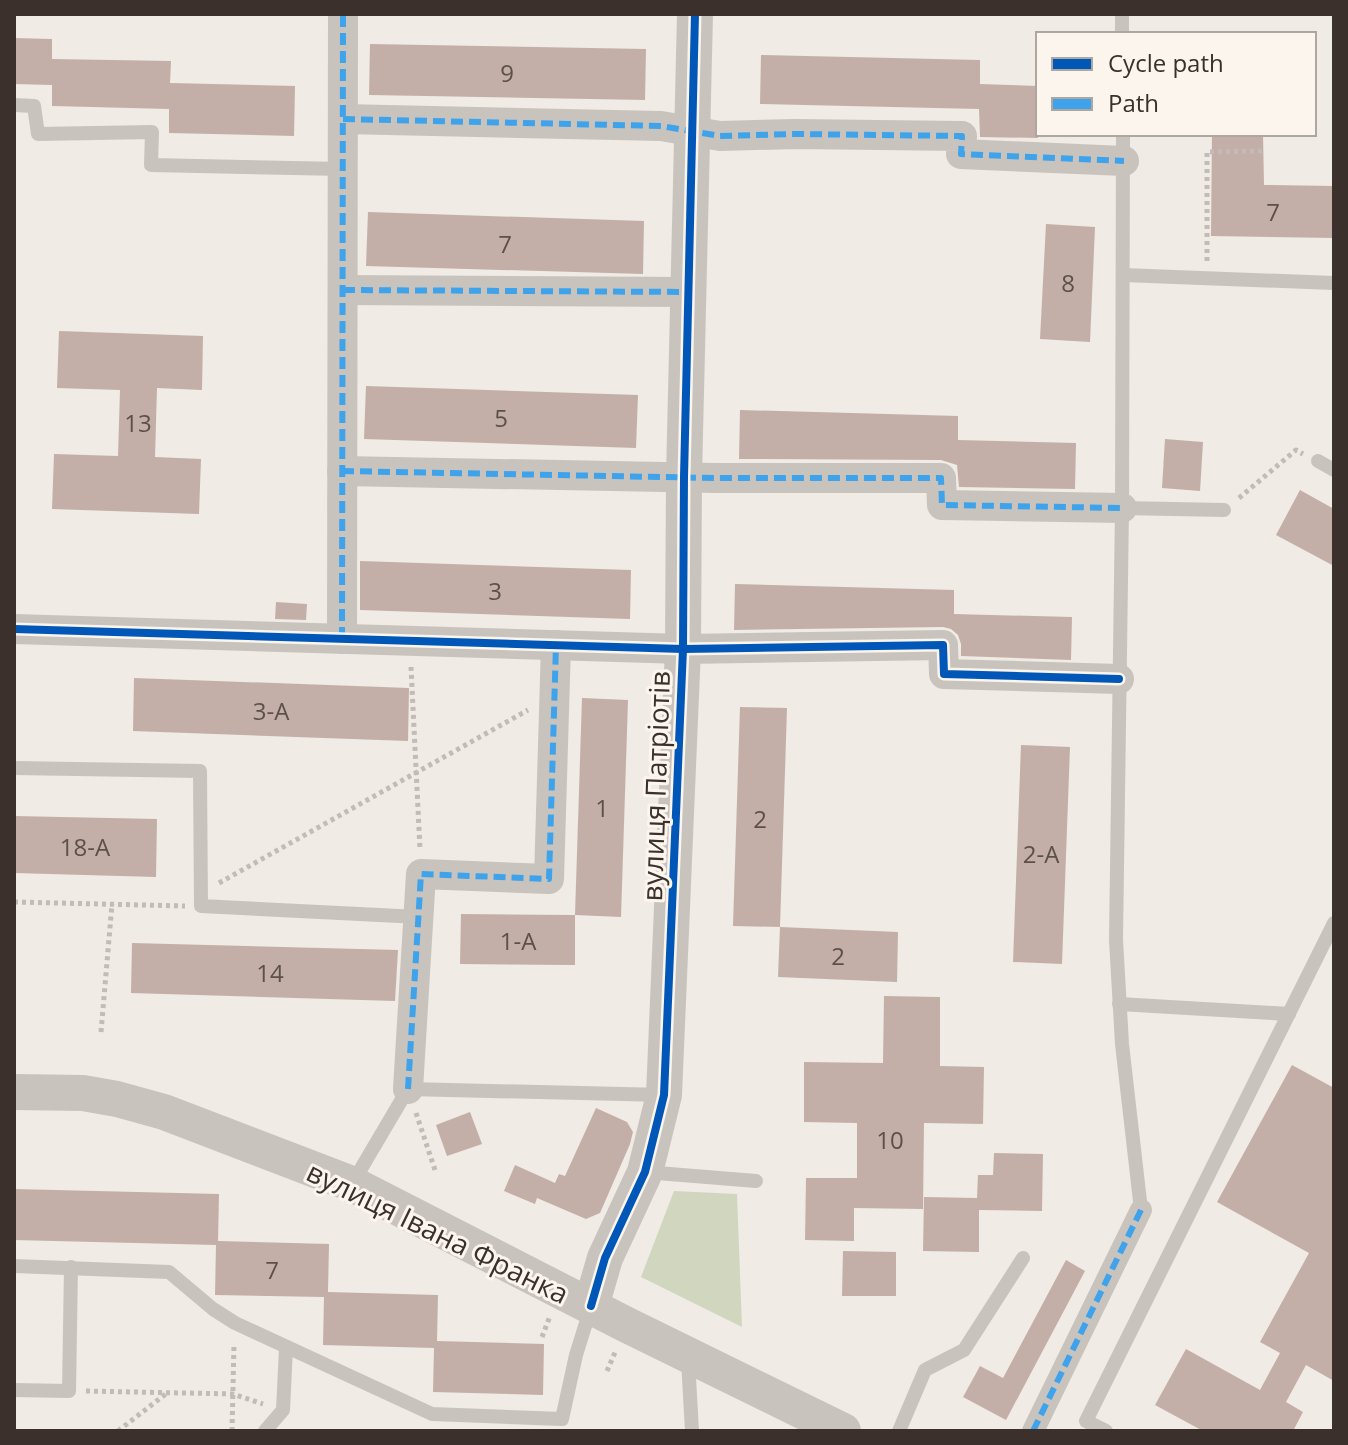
<svg xmlns="http://www.w3.org/2000/svg" width="1348" height="1445" viewBox="0 0 1348 1445" font-family="'Open Sans',sans-serif">
<rect width="100%" height="100%" fill="#f0ebe5"/>
<polygon fill="#d1d6bf" points="674,1191 737,1194 742,1327 641,1277"/>
<g fill="#c3afa7">
<polygon points="14,38 52,39 52,59 171,61 170,83 295,86 294,136 169,133 169,109 52,106 52,85 14,84"/>
<polygon points="370,44 646,49 645,100 369,95"/>
<polygon points="761,55 980,60 980,84 1038,86 1038,138 980,137 979,109 760,104"/>
<polygon points="1212,134 1263,134 1264,185 1334,186 1334,238 1211,236"/>
<polygon points="368,212 644,221 643,274 366,266"/>
<polygon points="1046,224 1095,227 1090,342 1040,339"/>
<polygon points="59,331 203,336 202,390 157,388 155,457 201,459 199,514 52,509 54,454 118,456 120,390 57,388"/>
<polygon points="366,386 638,395 636,448 364,439"/>
<polygon points="740,410 958,416 958,440 1076,443 1075,489 959,487 957,465 941,460 739,459"/>
<polygon points="1165,439 1203,442 1200,491 1162,488"/>
<polygon points="1300,490 1334,509 1334,566 1276,535"/>
<polygon points="360,561 631,570 630,619 360,610"/>
<polygon points="735,584 954,590 954,614 1072,617 1071,660 961,656 961,644 958,635 951,629 943,627 734,630"/>
<polygon points="276,602 307,604 306,620 275,619"/>
<polygon points="134,678 409,688 408,741 133,731"/>
<polygon points="582,698 628,700 621,917 575,915"/>
<polygon points="740,707 787,708 780,927 733,926"/>
<polygon points="1021,745 1070,747 1062,964 1013,962"/>
<polygon points="14,816 157,819 156,877 14,873"/>
<polygon points="461,914 575,915 575,965 460,964"/>
<polygon points="780,927 898,932 897,982 778,977"/>
<polygon points="132,943 398,950 395,1001 131,993"/>
<polygon points="884,996 940,997 940,1066 984,1067 983,1124 924,1123 923,1209 854,1208 854,1241 805,1240 806,1178 857,1178 857,1123 804,1122 804,1062 883,1063"/>
<polygon points="1292,1065 1334,1088 1334,1381 1306,1365 1286,1402 1303,1412 1293,1431 1203,1431 1155,1405 1186,1349 1260,1390 1280,1353 1260,1342 1309,1253 1217,1202"/>
<polygon points="596,1108 627,1122 633,1132 630,1144 600,1213 586,1219 537,1198 535,1204 504,1191 515,1165 555,1183 559,1174 565,1176"/>
<polygon points="470,1112 482,1144 447,1156 436,1125"/>
<polygon points="994,1153 1043,1154 1042,1211 979,1210 979,1252 923,1251 924,1197 977,1198 978,1175 993,1175"/>
<polygon points="14,1189 219,1194 218,1241 329,1244 328,1292 438,1295 437,1341 544,1344 543,1395 433,1392 434,1348 323,1345 324,1297 215,1295 216,1245 14,1240"/>
<polygon points="843,1251 896,1252 896,1296 842,1296"/>
<polygon points="1066,1260 1085,1271 1006,1420 963,1397 980,1366 1003,1378"/>
</g>
<g fill="none" stroke-linecap="round" stroke-linejoin="round">
<g stroke="#c2bbb6" stroke-width="5" stroke-dasharray="4 4" stroke-linecap="butt">
<polyline points="1207,261 1207,152 1262,151"/>
<polyline points="1239,498 1296,450 1303,454"/>
<polyline points="411,667 420,849"/>
<polyline points="219,883 528,710"/>
<polyline points="14,902 185,906"/>
<polyline points="101,1032 112,904"/>
<polyline points="416,1113 435,1170"/>
<polyline points="542,1337 550,1316"/>
<polyline points="607,1371 616,1350"/>
<polyline points="86,1391 233,1394 263,1404"/>
<polyline points="118,1431 167,1393"/>
<polyline points="232,1431 234,1344"/>
</g>
<g stroke="#c9c3be" stroke-width="14">
<polyline points="1122,14 1122,34"/>
<polyline points="14,105 34,106 38,134 152,132 151,165 343,169"/>
<polyline points="1123,134 1122,508 1116,940 1122,1044 1141,1210"/>
<polyline points="1123,275 1334,283"/>
<polyline points="1318,461 1334,470"/>
<polyline points="1122,508 1224,510"/>
<polyline points="14,768 200,771 201,906 419,917"/>
<polyline points="1119,1004 1289,1014"/>
<polyline points="645,1172 756,1181"/>
<polyline points="352,1184 408,1089 664,1095"/>
<polyline points="14,1266 169,1272 213,1309 235,1323 432,1414 562,1419 576,1355 591,1307"/>
<polyline points="688,1360 692,1431"/>
<polyline points="14,1390 69,1391 71,1267"/>
<polyline points="265,1431 283,1410 286,1348"/>
<polyline points="899,1431 925,1370 964,1350 1023,1258"/>
<polyline points="1106,1431 1086,1421 1334,923"/>
</g>
<polyline stroke="#c9c3be" stroke-width="22" points="1033,1431 1141,1210"/>
<g stroke="#c9c3be" stroke-width="30">
<polyline points="343,119 661,126 720,136 795,134 962,136 961,154 1124,161"/>
<polyline points="343,290 689,292"/>
<polyline points="342,471 715,478 941,478 942,505 1122,508"/>
<polyline points="14,629 683,649 943,645 944,674 1119,679"/>
<polyline points="342,639 343,14"/>
<polyline points="408,1089 421,874 549,879 556,645"/>
</g>
<g stroke="#c9c3be" stroke-width="36">
<polyline points="14,1092 83,1093 117,1099 164,1112 352,1184 625,1324 843,1431"/>
<polyline points="591,1306 605,1258 645,1172 664,1095 683,649 684,477 695,14"/>
</g>
<g stroke="#3fa3eb" stroke-width="6" stroke-dasharray="12 6" stroke-linecap="butt">
<polyline points="343,119 661,126 720,136 795,134 962,136 961,154 1124,161"/>
<polyline points="343,290 689,292"/>
<polyline points="342,471 715,478 941,478 942,505 1122,508"/>
<polyline points="342,639 343,14"/>
<polyline points="408,1089 421,874 549,879 556,645"/>
<polyline points="1033,1431 1141,1210"/>
</g>
<defs>
<g id="cycleway">
<polyline points="14,629 683,649 943,645 944,674 1119,679"/>
<polyline points="591,1306 605,1258 645,1172 664,1095 683,649 684,477 695,14"/>
</g>
</defs>
<use href="#cycleway" stroke="#fbf5ee" stroke-width="13"/>
<use href="#cycleway" stroke="#0057b8" stroke-width="8"/>
</g>
<g text-anchor="middle" dominant-baseline="central" stroke-width="6" stroke-linejoin="round" paint-order="stroke">
<g font-size="24" fill="#5d504a">
<text x="507" y="72">9</text>
<text x="1273" y="211">7</text>
<text x="505" y="243">7</text>
<text x="1068" y="282">8</text>
<text x="501" y="417">5</text>
<text x="138" y="422">13</text>
<text x="495" y="590">3</text>
<text x="271" y="710">3-А</text>
<text x="602" y="807">1</text>
<text x="760" y="818">2</text>
<text x="85" y="846">18-А</text>
<text x="1041" y="853">2-А</text>
<text x="518" y="940">1-А</text>
<text x="838" y="955">2</text>
<text x="270" y="972">14</text>
<text x="890" y="1139">10</text>
<text x="272" y="1269">7</text>
</g>
<g font-size="28" fill="#3b302b" stroke="#fbf5ee">
<text transform="translate(655 786) rotate(-88)">вулиця Патріотів</text>
<text transform="translate(438 1232) rotate(26)">вулиця Івана Франка</text>
</g>
</g>
<rect width="1348" height="1445" fill="none" stroke="#3b302b" stroke-width="32"/>
<rect x="1036" y="32" width="280" height="104" fill="#fbf5ee" stroke="#aea6a0" stroke-width="2"/>
<rect x="1052" y="58" width="40" height="12" fill="#0057b8" stroke="#aea6a0" stroke-width="2"/>
<text x="1108" y="72" font-size="24" fill="#3b302b">Cycle path</text>
<rect x="1052" y="98" width="40" height="12" fill="#3fa3eb" stroke="#aea6a0" stroke-width="2"/>
<text x="1108" y="112" font-size="24" fill="#3b302b">Path</text>
</svg>
